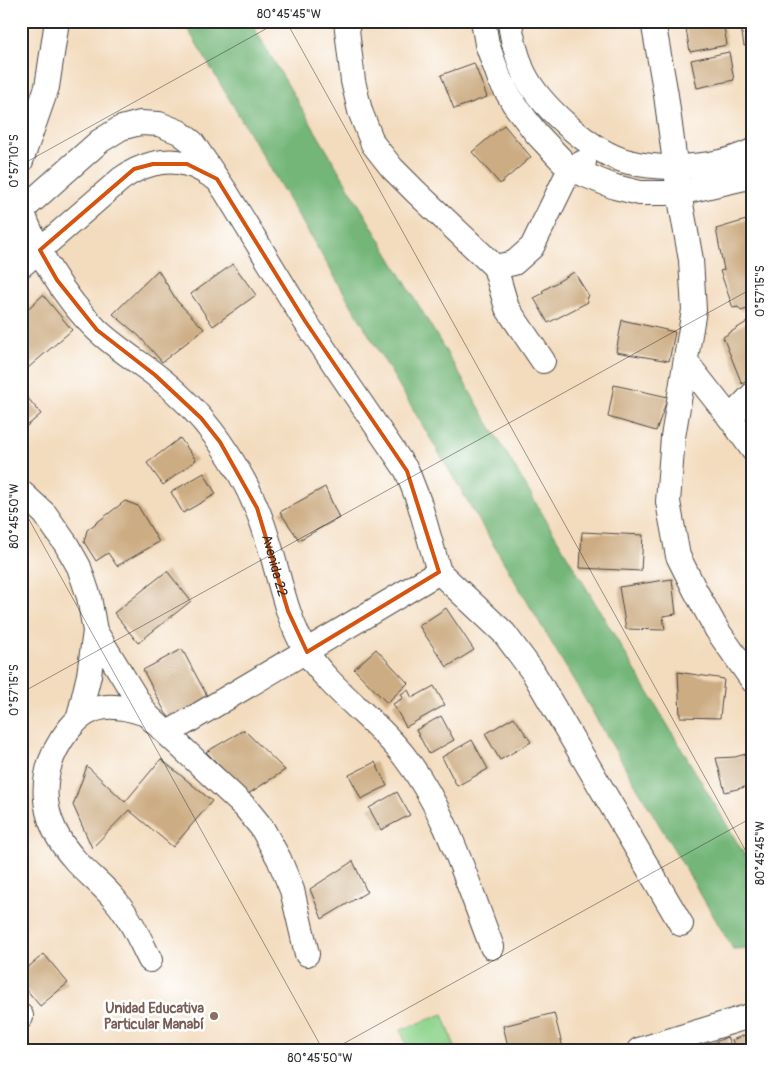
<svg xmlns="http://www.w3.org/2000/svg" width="774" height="1071" viewBox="0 0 774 1071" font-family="Pangolin,sans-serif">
<rect width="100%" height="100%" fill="#fff"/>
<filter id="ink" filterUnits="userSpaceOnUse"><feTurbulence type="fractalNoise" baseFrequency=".02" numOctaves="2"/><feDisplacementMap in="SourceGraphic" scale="10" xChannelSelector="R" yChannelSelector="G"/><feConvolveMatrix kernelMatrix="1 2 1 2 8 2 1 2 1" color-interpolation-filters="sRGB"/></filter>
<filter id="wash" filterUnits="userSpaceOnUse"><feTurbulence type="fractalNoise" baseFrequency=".0096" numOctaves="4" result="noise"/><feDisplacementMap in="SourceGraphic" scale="20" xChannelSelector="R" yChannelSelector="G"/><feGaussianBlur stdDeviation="1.12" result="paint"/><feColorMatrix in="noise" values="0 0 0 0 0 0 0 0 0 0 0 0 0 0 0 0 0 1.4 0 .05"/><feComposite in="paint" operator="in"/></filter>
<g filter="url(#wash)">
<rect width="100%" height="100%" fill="#f3dbbd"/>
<polygon fill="#8fd48d" stroke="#5d805c" points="443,1014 456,1050 408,1050 401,1030"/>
<polygon fill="#73b678" stroke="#4f7052" points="183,21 250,21 753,869 753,948 733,949"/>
<g id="blocks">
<g fill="#ccac82">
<polygon points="692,21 723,21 727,45 690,52 685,23"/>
<polygon points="740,21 753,21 753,45 744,46"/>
<polygon points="729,52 734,80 697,88 691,60"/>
<polygon points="474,63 487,97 454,109 441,75"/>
<polygon points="504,125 531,157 500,184 472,152"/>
<polygon points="753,218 753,307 741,311 738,307 733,308 720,271 724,270 716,229"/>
<polygon points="233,264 256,295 213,326 191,294"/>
<polygon points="158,270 177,301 204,329 162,362 139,336 113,314"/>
<polygon points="574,272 589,296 586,298 588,302 548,323 534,298 544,293 542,291"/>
<polygon points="43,295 72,330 21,374 21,315"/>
<polygon points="622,320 675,332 669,361 616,352"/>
<polygon points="750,320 753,328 753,377 742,384 723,337"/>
<polygon points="614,385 668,397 656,431 608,417"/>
<polygon points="23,392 41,414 21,431 21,394"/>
<polygon points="180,438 196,460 163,485 147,463"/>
<polygon points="204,473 216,494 183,513 171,492"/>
<polygon points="325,487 339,518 299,540 280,512"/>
<polygon points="125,501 138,506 159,542 117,566 108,553 96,561 84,542 87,530"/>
<polygon points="582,532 643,535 641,571 580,568"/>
<polygon points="167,571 191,601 138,643 114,613"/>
<polygon points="672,579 676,614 663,616 665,630 626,629 619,587"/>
<polygon points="446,608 474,650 447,667 419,626"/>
<polygon points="182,649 214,709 176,726 165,712 143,670"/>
<polygon points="376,649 408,683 387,703 354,669"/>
<polygon points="678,672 724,679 720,718 680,717"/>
<polygon points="434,686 445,705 406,727 393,704 403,698 401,694 408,690 412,698"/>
<polygon points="441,716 454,740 429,754 416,730"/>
<polygon points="514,717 531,742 500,760 485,734"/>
<polygon points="244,730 285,770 248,794 206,752"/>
<polygon points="472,740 488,769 457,786 442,757"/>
<polygon points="753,752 753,785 725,792 716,758 735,757"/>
<polygon points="161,759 212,801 173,847 129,810 92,848 73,805 87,766 125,802"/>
<polygon points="375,762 387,786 361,799 349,775"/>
<polygon points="397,792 410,815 381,830 369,808"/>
<polygon points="353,861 367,892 322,919 310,889"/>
<polygon points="44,954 68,983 40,1006 21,983 21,973"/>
<polygon points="554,1013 563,1048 557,1050 509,1050 503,1026"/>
<polygon points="753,1032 753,1050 736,1050 732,1040"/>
<polygon points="727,1037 732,1048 714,1050 711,1044"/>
</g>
</g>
</g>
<g filter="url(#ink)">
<use href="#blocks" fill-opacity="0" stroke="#494541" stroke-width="1"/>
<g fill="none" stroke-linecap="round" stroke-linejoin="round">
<defs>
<g id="minor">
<polyline points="346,21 353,81 360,111 373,144 392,168 416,192 495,267 507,308 543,361"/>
<polyline points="483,21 487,44 500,80 514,104 536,133 570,169 615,187 640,193 679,193 753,176"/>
<path d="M 510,21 C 511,36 517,55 522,69 C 537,104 592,153 629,162 C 655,169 694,168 720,162 C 731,160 742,155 753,151"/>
<polyline points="653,21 666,95 679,193 691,260 694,310 673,437 668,502 678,556 695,590 717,630 753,681"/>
<polyline points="21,161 47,87 57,21"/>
<path id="s1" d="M 21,208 C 37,252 63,297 97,330 C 114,346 134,359 153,373 C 178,392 201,416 219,441 C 233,461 247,485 256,507 C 277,554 280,607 306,651 C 330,690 376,719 404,756 C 447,811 467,883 492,947"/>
<polyline points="21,211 100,141 121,128 140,123 159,124 179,132 192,142 226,192 305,321 407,471 419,502 439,572 504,633 533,672 681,924"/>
<path d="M 21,266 L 121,179 C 139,166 164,157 187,164 C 197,166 206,173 215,178"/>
<polyline points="495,267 514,263 532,247 570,169 584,162"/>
<polyline points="686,362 730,418 753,450"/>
<polyline points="730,418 753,394"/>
<polyline points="21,492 45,514 66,544 79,567 89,597 95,631 89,675 79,717"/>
<polyline points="95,631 146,714 245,807 262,828 279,859 292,890 307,954"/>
<path d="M 146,714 C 116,704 92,701 70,728 C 35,771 38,820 76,861 C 89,875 105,887 116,901 C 131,919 140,940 150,960"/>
<polyline points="168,733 439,572"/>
<polyline points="21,1016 21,1017"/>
<polyline points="639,1050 753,1015"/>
</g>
</defs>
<use href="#minor" stroke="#494541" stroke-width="26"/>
<use href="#minor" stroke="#fff" stroke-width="24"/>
</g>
</g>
<path fill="none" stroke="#d5540f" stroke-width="4" stroke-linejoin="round" d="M 153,164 L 187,164 L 217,179 L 305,321 L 407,471 L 439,572 L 307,652 L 288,611 L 257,508 L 220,442 L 201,418 L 155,375 L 97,330 L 57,280 L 40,250 L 134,169 Z"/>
<path fill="none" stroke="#2b2b2b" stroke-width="1" stroke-opacity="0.45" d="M 286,21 L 753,864M 21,165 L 280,21M 21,505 L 323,1050M 21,693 L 753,288M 332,1050 L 753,817"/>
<circle fill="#8d6e63" stroke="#fff" stroke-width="2" cx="214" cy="1016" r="5"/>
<g text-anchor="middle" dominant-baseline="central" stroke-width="5" stroke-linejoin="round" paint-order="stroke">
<g font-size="14" fill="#2b2b2b" stroke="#fff">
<text stroke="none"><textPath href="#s1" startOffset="448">Avenida 22</textPath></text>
</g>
<g font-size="14" font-weight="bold" fill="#785e54" stroke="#fff" text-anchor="end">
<text x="204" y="1008">Unidad Educativa<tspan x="204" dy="16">Particular Manabí</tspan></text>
</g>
</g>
<rect width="774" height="1071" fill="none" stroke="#fff" stroke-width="55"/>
<rect x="28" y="28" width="718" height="1016" fill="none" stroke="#2b2b2b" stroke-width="2"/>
<g font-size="12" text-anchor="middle" fill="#2b2b2b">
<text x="289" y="18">80°45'45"W</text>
<text transform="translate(14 161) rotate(-90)" y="4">0°57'10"S</text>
<text transform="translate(760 291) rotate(-90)" y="4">0°57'15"S</text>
<text transform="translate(14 516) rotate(-90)" y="4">80°45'50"W</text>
<text transform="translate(14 690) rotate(-90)" y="4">0°57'15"S</text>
<text transform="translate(760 853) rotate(-90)" y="4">80°45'45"W</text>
<text x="320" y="1062">80°45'50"W</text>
</g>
</svg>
